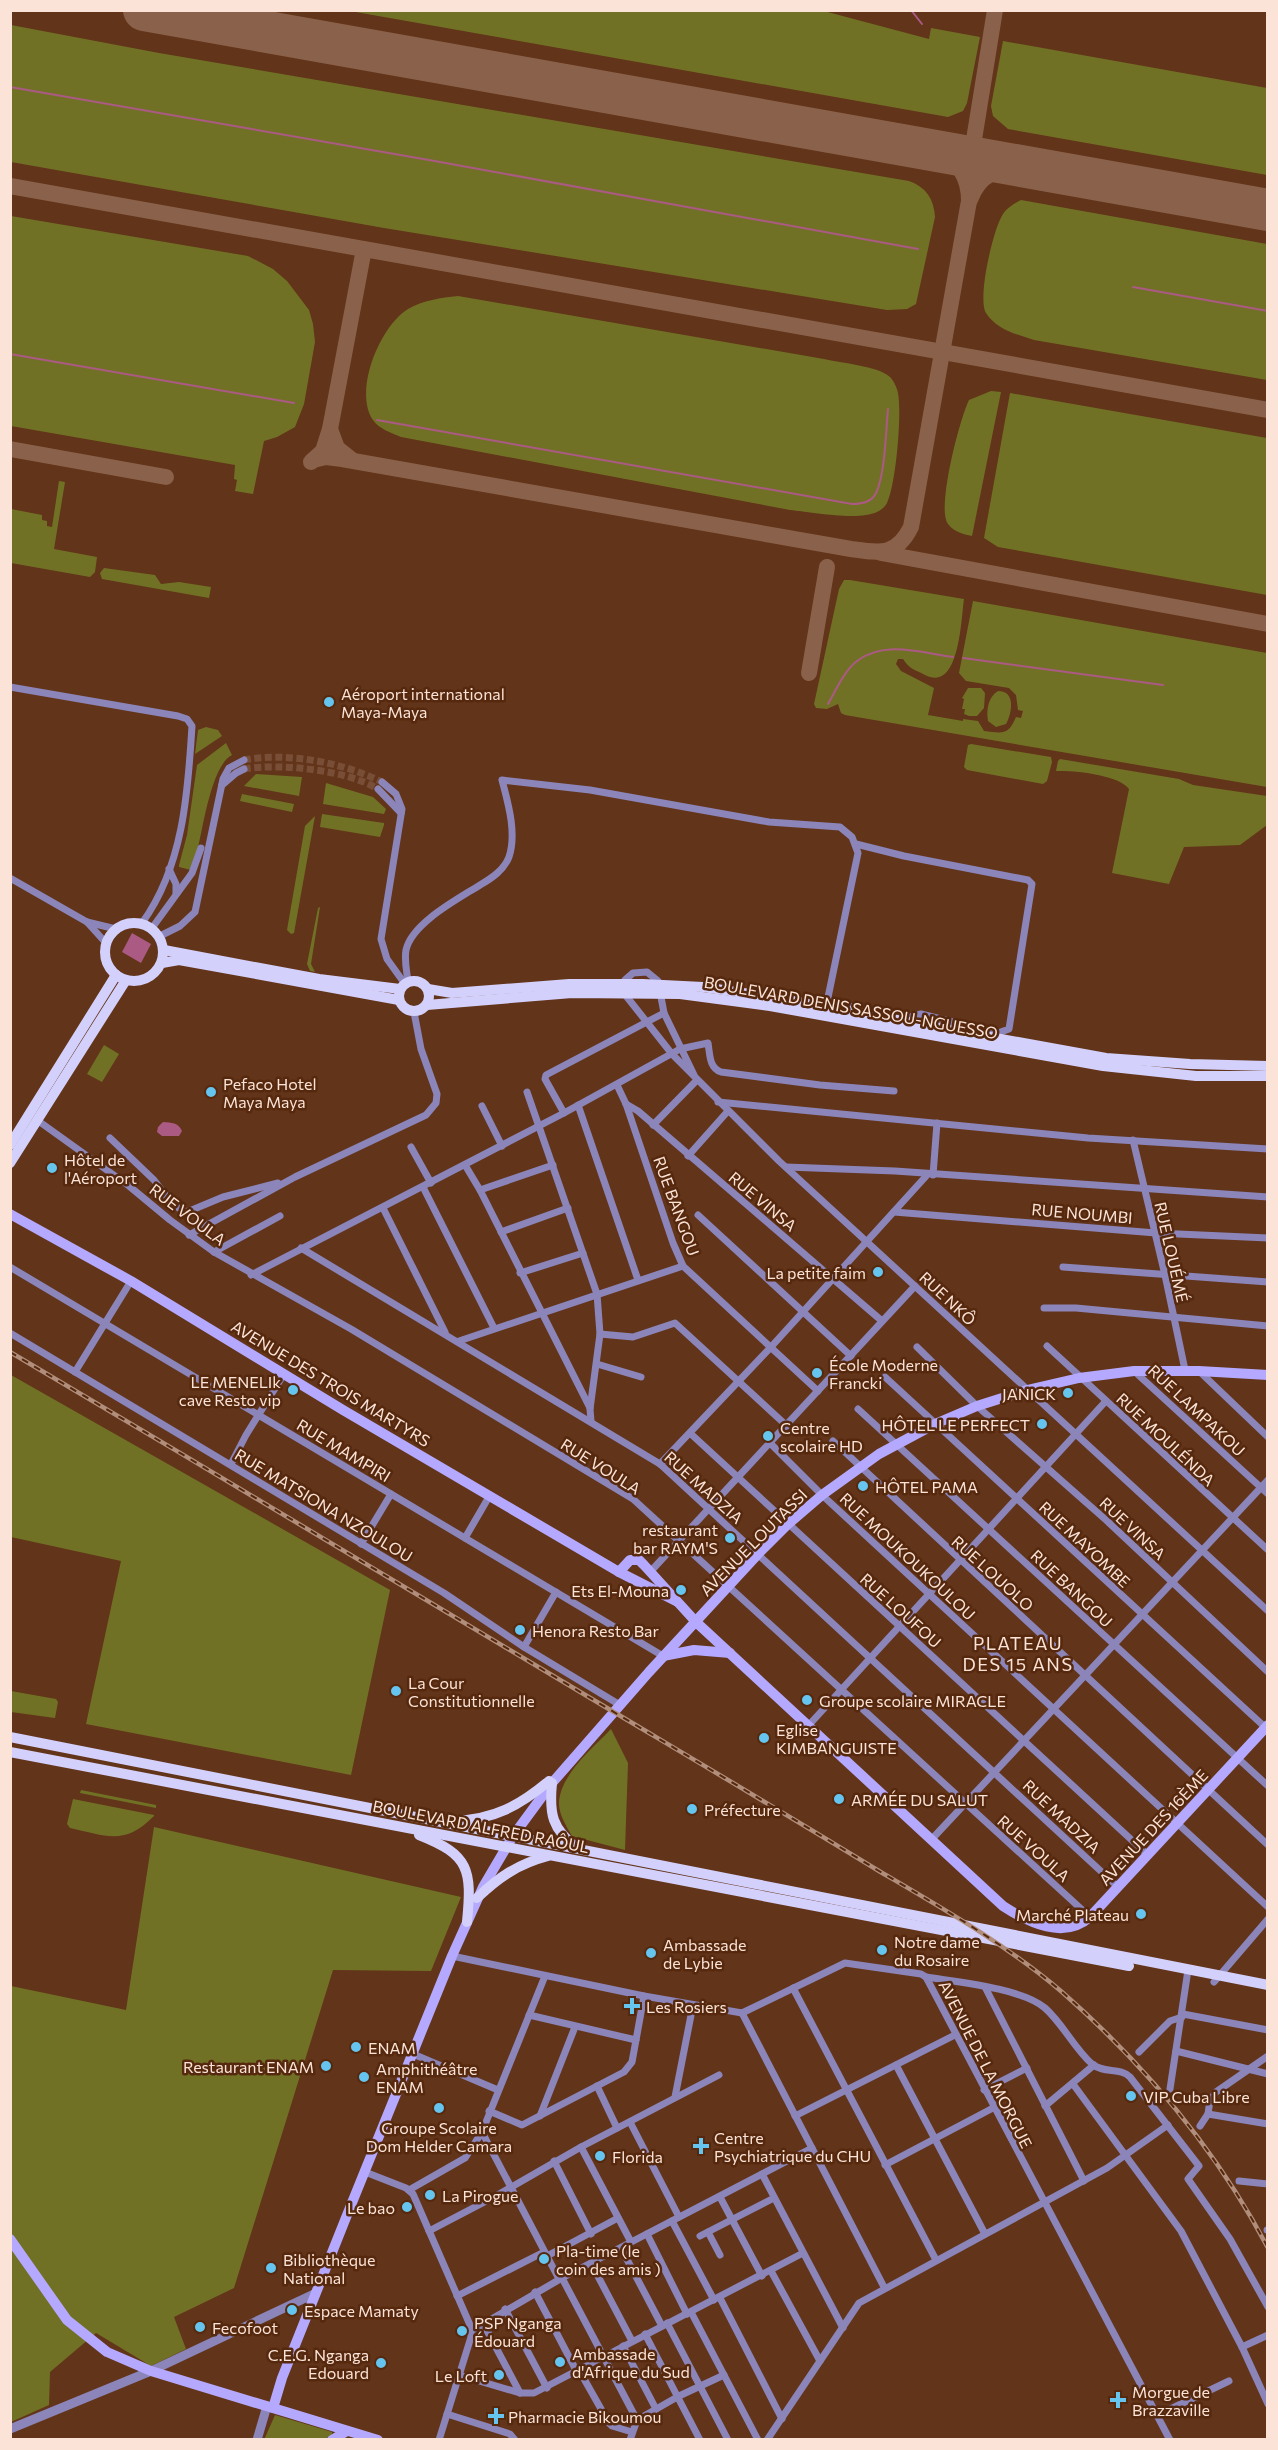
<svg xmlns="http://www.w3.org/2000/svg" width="1278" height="2450" viewBox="0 0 1278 2450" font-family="Commissioner,sans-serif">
<rect width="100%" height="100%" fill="#623419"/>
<g fill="#717126">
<polygon points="820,10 929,39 931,28 980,37 967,103 963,111 948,117 350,11"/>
<path d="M 11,25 L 159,53 L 909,181 C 926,187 934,199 935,217 L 916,304 L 907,309 L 887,310 L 384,228 L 11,162 Z"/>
<polygon points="1003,41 1267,88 1267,175 1008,129 993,116 991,106"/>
<path d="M 1021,200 L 1267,244 L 1267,380 L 1034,340 C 1016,334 997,330 986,313 C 977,299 993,229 1003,214 C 1007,208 1015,203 1021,200 Z"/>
<polygon points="11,216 248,256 273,269 287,281 309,310 313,324 315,342 304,404 295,427 277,437 264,441 253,494 235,491 237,480 234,479 235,465 11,426"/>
<path d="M 458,296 L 824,359 C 841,363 878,366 890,377 C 894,381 897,388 898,393 C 902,414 896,484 887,503 C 885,507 881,510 877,512 C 858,521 811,512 790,510 L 401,437 C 392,433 379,429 373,420 C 353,391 380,326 408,309 C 423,300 441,298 458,296 Z"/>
<path d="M 991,391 L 1001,392 L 972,536 C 963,534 954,532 948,524 C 936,508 960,418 969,400 Z"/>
<polygon points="1010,393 1267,438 1267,595 998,547 984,538"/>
<polygon points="59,481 65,482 54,549 97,557 95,572 90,577 11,563 11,509 42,515 42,520 47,521 47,526 52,527"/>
<polygon points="104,568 155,575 161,584 179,582 211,587 209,598 102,579 100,573"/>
<path d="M 844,580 L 850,580 L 964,599 C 961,618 960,693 925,675 C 916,670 909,669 903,659 L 898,659 L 896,664 L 901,671 L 934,688 L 928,715 L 963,721 L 963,719 L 978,721 L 984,731 C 1002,733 1008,736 1016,717 L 1021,718 L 1023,711 L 1018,710 L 1016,695 L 1009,688 L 966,681 L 959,673 L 973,601 L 1267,653 L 1267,787 L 845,715 L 841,713 L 838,704 L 827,709 L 816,708 L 814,704 L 839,589 Z"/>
<polygon points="968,688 981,688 985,693 984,708 977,716 969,716 964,714 965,709 962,709 964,699 962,698"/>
<path d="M 998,691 C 1016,691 1012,713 1006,724 L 996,727 L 988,721 C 986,710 988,697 998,691 Z"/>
<polygon points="206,727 218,730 222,736 195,754 198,730"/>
<path d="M 226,743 L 232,755 C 210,766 202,836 195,861 L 191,870 L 179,867 L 179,865 L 187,835 L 197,765 Z"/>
<polygon points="971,744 1051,757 1052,762 1047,781 1043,784 967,770 964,767 968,745"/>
<path d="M 1060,759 L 1179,779 L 1193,785 L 1267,796 L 1267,825 L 1240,845 L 1184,847 L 1169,884 L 1112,873 L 1129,789 C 1120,775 1073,770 1056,771 L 1058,761 Z"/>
<polygon points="256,774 302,777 299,796 244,786"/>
<polygon points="326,783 373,797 386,809 384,814 323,804"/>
<polygon points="242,794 294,804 292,812 240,801"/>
<polygon points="322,814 384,823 384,825 380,837 320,827"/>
<polygon points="315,816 294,933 291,934 287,930 305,826"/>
<polygon points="320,907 311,964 315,972 310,971 307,964 318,908"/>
<polygon points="104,1045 119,1054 102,1082 87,1074"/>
<polygon points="11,1375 390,1590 351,1775 86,1724 121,1561 11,1537"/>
<polygon points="11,1691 56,1699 58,1702 55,1718 11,1712"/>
<path d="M 611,1729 L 628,1763 L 625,1850 L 572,1836 C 566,1826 558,1813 559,1801 C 562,1773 592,1749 611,1729 Z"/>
<polygon points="81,1790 156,1805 156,1808 80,1793"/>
<path d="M 73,1799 L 154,1815 L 154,1816 C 124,1846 107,1836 70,1828 L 67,1824 Z"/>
<polygon points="154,1827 461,1897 431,1971 333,1970 234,2288 174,2317 186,2349 151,2366 96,2333 50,2372 49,2405 11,2422 11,1986 126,2010"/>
<polygon points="275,2415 332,2432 332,2436 323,2439 264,2440"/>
</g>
<g fill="#ab5a84">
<polygon points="132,933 151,944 141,963 122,952"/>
<path d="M 163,1122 C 172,1123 178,1122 182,1131 L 179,1136 L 162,1136 L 157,1132 L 158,1127 Z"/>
</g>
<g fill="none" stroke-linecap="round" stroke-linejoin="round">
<g stroke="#ab5a84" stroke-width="2">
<polyline points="911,10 922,24"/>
<polyline points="10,87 429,160 918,249"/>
<polyline points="1133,287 1268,311"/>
<polyline points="10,354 294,403"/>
<path d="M 377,420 L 852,504 C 862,504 872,502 876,493 C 885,475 886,430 888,409"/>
<polyline points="963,658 1163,685"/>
<path d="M 828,704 C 836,690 844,671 857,661 C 885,640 922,653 953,657"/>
</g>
<g stroke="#8a614a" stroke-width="16">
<polyline points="971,158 995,10"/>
<polyline points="10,186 1268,410"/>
<path d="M 970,200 C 979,174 999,167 1024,167"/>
<polyline points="330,429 364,249"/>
<polyline points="10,449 166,477"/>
<path d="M 313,460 L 326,457 L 342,459 L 851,549 C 879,553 896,557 911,527 L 969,201 C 969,177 959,162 938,151"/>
<polyline points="311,462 323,451 330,429 337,448 352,460"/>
<polyline points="881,553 1268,624"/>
<polyline points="809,673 827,567"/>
</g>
<polyline stroke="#8a614a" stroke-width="42" points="144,10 1268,210"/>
<g stroke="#794e36" stroke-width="7" stroke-dasharray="7 3.5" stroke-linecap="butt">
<path d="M 244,760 C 287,752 342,762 382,782"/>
<path d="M 244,769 C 280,763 347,770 378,789"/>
</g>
<g stroke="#8b85ba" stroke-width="7">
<path d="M 10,687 L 178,716 L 187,719 L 192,726 C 188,793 183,867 142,923"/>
<polyline points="382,782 396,794 402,809 381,939 387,959 405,984"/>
<polyline points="222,785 236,773 244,769"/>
<polyline points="378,789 401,813"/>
<polyline points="856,844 904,856 1028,880 1032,884 1009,1029 998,1033 921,1014 910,1017 909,1022"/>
<polyline points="169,869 176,884 176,894"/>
<polyline points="10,878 87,922 116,929"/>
<polyline points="87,922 106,943"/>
<polyline points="152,928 192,873 201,848"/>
<polyline points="160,936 180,926 195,912 223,779 229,768 244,760"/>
<path d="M 408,982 C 407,972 404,961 406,950 C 412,923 458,899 480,885 C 492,878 504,870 509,857 C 517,833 508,803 502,780 L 590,790 L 769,822 L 840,827 L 852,837 L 858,853 L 826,1007"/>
<polyline points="827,1002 854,1007"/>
<polyline points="695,1077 664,1013 658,981 647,972 633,973 625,980 623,992 672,1054 779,1161 1268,1611"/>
<polyline points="617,1085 626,1104 673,1243 683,1266 818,1391"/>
<polyline points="527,1092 597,1294 600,1334 590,1409 591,1421"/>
<polyline points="718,1102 1088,1138 1268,1149"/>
<polyline points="626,1104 638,1111 882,1321"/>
<polyline points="578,1105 638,1280"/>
<polyline points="482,1106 502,1146"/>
<polyline points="564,1113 545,1079 546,1075 664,1013"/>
<polyline points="37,1120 129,1186 170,1220 214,1252 351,1329 633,1499 1090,1917"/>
<polyline points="653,1125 697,1080"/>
<polyline points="110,1138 154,1180 173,1205 187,1212 223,1197 278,1183"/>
<polyline points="1133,1140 1165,1275 1185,1370"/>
<polyline points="411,1147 431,1183"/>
<polyline points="688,1156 728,1111"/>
<polyline points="465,1165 480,1190 590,1408"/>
<polyline points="786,1167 895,1171 1268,1197"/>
<polyline points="933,1175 937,1123"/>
<polyline points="423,1187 494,1328"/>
<polyline points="480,1190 553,1165"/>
<polyline points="383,1208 445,1332"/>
<polyline points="894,1212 1156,1233 1268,1238"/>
<polyline points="698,1215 851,1356"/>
<polyline points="501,1232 568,1208"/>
<polyline points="189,1235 295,1177 426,1115 436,1103 437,1094 421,1049 414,1012"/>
<polyline points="301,1248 660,1464 1118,1887"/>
<polyline points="214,1252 280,1216"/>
<polyline points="10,1267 663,1656"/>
<polyline points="1063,1267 1268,1282"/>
<polyline points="520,1273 583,1253"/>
<path d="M 251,1275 L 564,1113 L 680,1049 L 708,1043 C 710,1054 709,1068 721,1072 L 820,1085 L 894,1091"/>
<polyline points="1044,1308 1076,1308 1268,1326"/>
<polyline points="10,1333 444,1593 524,1647 620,1705"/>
<polyline points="600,1334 633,1337 675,1323 787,1426"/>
<polyline points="459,1341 683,1266"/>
<polyline points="1047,1346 1268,1550"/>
<polyline points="917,1347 977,1406 1106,1520 1268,1672"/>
<polyline points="597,1364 641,1377"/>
<polyline points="1134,1371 1268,1494"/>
<polyline points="1199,1371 1268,1437"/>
<polyline points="75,1372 131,1281"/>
<polyline points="885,1377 1267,1729"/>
<polyline points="858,1409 1268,1786"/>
<polyline points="691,1434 1148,1855"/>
<polyline points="833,1441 1268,1845"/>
<polyline points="770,1443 822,1495 1268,1907"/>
<polyline points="231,1464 246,1435 284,1374"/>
<polyline points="660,1464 771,1347 928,1174"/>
<polyline points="465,1538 490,1495"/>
<polyline points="361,1544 391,1494"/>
<polyline points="651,1571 915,1286"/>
<polyline points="524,1647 556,1592"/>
<polyline points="808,1726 1105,1402"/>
<polyline points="931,1840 1268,1480"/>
<polyline points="452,1956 644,1996 742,2013 845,1963 921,1974 926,1977 1170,2440"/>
<path d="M 926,1977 C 956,1982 1022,1988 1045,2008 C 1063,2024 1074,2048 1092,2064 C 1104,2074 1120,2067 1130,2077 L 1199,2166 L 1188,2179 L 1230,2239 L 1268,2307"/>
<polyline points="1214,1982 1268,1919"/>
<polyline points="985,1987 1084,2181"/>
<polyline points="793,1988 936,2260"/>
<polyline points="742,2013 884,2287"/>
<polyline points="1183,2014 1268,2030"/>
<polyline points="529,2015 636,2040"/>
<polyline points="1176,2051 1268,2074"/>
<polyline points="1139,2052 1170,2021 1182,2017"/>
<polyline points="413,2054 498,2090"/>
<polyline points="896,2065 985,2234"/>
<polyline points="1073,2084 1181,2231 1242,2347 1268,2404"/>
<polyline points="597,2086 617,2128"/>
<polyline points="1170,2089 1188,1970"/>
<polyline points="984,2090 1027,2068"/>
<polyline points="675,2097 693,2005"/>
<polyline points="1045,2106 1094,2065"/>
<polyline points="489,2111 522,2125 624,2072 632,2062 644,1996"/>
<polyline points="1208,2114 1210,2100 1216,2092 1268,2056"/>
<polyline points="540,2116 575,2027"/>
<polyline points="795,2116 955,2035"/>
<polyline points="630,2122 679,2217"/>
<polyline points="1200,2126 1208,2114 1268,2124"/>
<polyline points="482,2132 559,2279"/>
<polyline points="581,2147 631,2242"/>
<polyline points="554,2161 591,2234"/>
<polyline points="885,2165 993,2108"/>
<polyline points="365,2172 406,2188 413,2194 470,2325 471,2337 439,2440"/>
<polyline points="762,2174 843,2328"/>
<polyline points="1239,2181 1268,2184"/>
<polyline points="409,2190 465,2158 482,2132 545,1976"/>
<polyline points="720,2197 762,2276"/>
<polyline points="672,2221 714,2300"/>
<polyline points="1267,2230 1268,2230"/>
<polyline points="429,2231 494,2197 581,2147 719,2075"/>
<polyline points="708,2232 720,2255"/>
<polyline points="647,2234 687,2314"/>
<polyline points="700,2236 774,2198"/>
<polyline points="621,2248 662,2326"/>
<polyline points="547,2256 618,2218"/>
<polyline points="591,2263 632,2341"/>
<polyline points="771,2271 820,2361"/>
<polyline points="562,2278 637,2420"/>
<polyline points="535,2292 577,2372"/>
<polyline points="457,2296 544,2252"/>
<polyline points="720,2298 782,2419"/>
<polyline points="505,2309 547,2388"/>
<polyline points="691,2312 758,2440"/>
<polyline points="483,2323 520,2393"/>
<polyline points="667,2323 728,2440"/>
<polyline points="471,2331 562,2278 812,2148"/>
<polyline points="645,2334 700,2440"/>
<polyline points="623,2346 656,2409"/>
<polyline points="1242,2347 1268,2335"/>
<polyline points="579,2370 609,2423 612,2426 632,2432"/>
<polyline points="459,2375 520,2393 534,2393 803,2253"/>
<polyline points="447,2414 510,2434 515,2440"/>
<polyline points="1158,2415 1229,2381"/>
<polyline points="630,2440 637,2420 679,2396 724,2375"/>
<polyline points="767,2440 859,2303 1107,2168 1168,2125"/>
</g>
<g stroke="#8b85ba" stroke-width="9">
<polyline points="10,2429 151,2371 316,2293"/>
<polyline points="257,2440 267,2406"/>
</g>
<g stroke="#b4a9fe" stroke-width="10">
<polyline points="10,1214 131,1281 343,1410 619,1572 676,1601"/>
<path d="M 619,1572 L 630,1560 L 639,1560 L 644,1565 L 696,1622 L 1003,1906 C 1029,1923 1064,1940 1090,1917 L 1268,1725"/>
<polyline points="663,1656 694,1650 730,1653"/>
<polyline points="10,2239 67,2320 107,2352 151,2371 378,2440"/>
<polyline points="273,2408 282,2378 345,2220 452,1956 483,1887 513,1836 552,1783 649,1672 758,1554 787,1525 822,1495 879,1454 935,1424 977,1406 1027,1390 1079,1378 1134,1371 1199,1371 1268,1375"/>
<polyline points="332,2440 347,2431"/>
</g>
<g stroke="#d4d0fc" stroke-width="10">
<circle cx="134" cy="952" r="29"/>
<polyline points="164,950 319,979 400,989"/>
<polyline points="162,963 179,960 399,1000"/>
<circle cx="414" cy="996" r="15"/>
<polyline points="428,989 452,993 569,984 643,984 703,987 771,997 1106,1058 1190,1064 1268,1066"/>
<polyline points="427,1005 572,993 680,994 770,1006 1103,1066 1196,1076 1268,1076"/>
<polyline points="10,1145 116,975"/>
<polyline points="10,1163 126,980"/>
<polyline points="10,1737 1268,1985"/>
<polyline points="10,1752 1129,1966"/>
<path d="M 552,1783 C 549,1814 552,1829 577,1848"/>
<path d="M 455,1821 C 495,1819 519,1806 549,1781"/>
<path d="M 419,1835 C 470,1855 472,1870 467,1922"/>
<path d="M 477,1898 C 499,1877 518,1864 548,1856"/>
</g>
<defs>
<path id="rail" d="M 10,1352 C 206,1468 401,1585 597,1702 C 691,1758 786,1814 879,1871 C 942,1908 1007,1945 1062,1992 C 1144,2064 1217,2151 1268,2248"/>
</defs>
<use href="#rail" stroke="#b18e7b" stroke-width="4.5"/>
<use href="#rail" stroke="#56290e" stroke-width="2" stroke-dasharray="7" stroke-linecap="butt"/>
</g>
<g fill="#65c5ee" stroke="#56290e" stroke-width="2">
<circle cx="329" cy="702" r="6"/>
<circle cx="211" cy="1092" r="6"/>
<circle cx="52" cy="1168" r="6"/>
<circle cx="878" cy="1272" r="6"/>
<circle cx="817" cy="1373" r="6"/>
<circle cx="293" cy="1390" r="6"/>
<circle cx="1068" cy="1393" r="6"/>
<circle cx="1042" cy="1424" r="6"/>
<circle cx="768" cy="1436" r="6"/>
<circle cx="863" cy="1486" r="6"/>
<circle cx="730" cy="1538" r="6"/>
<circle cx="681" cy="1590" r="6"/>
<circle cx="520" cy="1630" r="6"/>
<circle cx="396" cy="1691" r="6"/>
<circle cx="807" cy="1700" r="6"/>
<circle cx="764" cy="1738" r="6"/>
<circle cx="839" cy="1799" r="6"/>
<circle cx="692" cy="1809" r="6"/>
<circle cx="1141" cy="1914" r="6"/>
<circle cx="882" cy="1950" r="6"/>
<circle cx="651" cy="1953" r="6"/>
<path d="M629 1997h6v6h6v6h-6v6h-6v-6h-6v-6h6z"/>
<circle cx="356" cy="2047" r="6"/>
<circle cx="326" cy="2066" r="6"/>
<circle cx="364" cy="2077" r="6"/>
<circle cx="1131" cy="2096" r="6"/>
<circle cx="439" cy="2108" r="6"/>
<path d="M698 2137h6v6h6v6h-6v6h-6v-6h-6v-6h6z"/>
<circle cx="600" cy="2156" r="6"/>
<circle cx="430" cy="2195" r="6"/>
<circle cx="407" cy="2207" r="6"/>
<circle cx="544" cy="2259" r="6"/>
<circle cx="271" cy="2268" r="6"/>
<circle cx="292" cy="2310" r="6"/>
<circle cx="200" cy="2327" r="6"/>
<circle cx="462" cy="2331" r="6"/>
<circle cx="560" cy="2362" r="6"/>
<circle cx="381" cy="2363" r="6"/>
<circle cx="499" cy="2375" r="6"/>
<path d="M1115 2391h6v6h6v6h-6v6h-6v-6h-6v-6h6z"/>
<path d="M493 2407h6v6h6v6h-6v6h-6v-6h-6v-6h6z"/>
</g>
<g text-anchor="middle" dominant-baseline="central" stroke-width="5" stroke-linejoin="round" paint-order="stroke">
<g font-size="16" fill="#fbe3d7" stroke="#56290e" text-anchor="start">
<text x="341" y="693">Aéroport international<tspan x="341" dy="18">Maya-Maya</tspan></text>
<text x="223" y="1083">Pefaco Hotel<tspan x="223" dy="18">Maya Maya</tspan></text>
<text x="64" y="1159">Hôtel de<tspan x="64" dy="18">l'Aéroport</tspan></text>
<text x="866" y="1272" text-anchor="end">La petite faim</text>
<text x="829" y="1364">École Moderne<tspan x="829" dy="18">Francki</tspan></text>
<text x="281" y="1381" text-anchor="end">LE MENELIk<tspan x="281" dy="18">cave Resto vip</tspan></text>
<text x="1056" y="1393" text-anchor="end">JANICK</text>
<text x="1030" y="1424" text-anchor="end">HÔTEL LE PERFECT</text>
<text x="780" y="1427">Centre<tspan x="780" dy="18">scolaire HD</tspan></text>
<text x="875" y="1486">HÔTEL PAMA</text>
<text x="718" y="1529" text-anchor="end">restaurant<tspan x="718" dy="18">bar RAYM'S</tspan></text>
<text x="669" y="1590" text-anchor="end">Ets El-Mouna</text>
<text x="532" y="1630">Henora Resto Bar</text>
<text x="408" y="1682">La Cour<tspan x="408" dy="18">Constitutionnelle</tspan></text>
<text x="819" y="1700">Groupe scolaire MIRACLE</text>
<text x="776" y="1729">Eglise<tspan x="776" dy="18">KIMBANGUISTE</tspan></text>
<text x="851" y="1799">ARMÉE DU SALUT</text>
<text x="704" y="1809">Préfecture</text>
<text x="1129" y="1914" text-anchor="end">Marché Plateau</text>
<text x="894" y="1941">Notre dame<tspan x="894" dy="18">du Rosaire</tspan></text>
<text x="663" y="1944">Ambassade<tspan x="663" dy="18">de Lybie</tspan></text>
<text x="646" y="2006">Les Rosiers</text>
<text x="368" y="2047">ENAM</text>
<text x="314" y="2066" text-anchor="end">Restaurant ENAM</text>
<text x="376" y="2068">Amphithéâtre<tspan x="376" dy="18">ENAM</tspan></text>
<text x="1143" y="2096">VIP Cuba Libre</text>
<text x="439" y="2127" text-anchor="middle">Groupe Scolaire<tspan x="439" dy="18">Dom Helder Camara</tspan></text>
<text x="714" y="2137">Centre<tspan x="714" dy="18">Psychiatrique du CHU</tspan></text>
<text x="612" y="2156">Florida</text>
<text x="442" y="2195">La Pirogue</text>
<text x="395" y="2207" text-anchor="end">Le bao</text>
<text x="556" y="2250">Pla-time (le<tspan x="556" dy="18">coin des amis )</tspan></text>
<text x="283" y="2259">Bibliothèque<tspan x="283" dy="18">National</tspan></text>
<text x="304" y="2310">Espace Mamaty</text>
<text x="474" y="2322">PSP Nganga<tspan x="474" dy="18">Édouard</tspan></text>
<text x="212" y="2327">Fecofoot</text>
<text x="572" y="2353">Ambassade<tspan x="572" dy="18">d'Afrique du Sud</tspan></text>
<text x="369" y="2354" text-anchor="end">C.E.G. Nganga<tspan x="369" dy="18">Edouard</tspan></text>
<text x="487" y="2375" text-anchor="end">Le Loft</text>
<text x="1132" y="2391">Morgue de<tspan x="1132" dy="18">Brazzaville</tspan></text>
<text x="508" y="2416">Pharmacie Bikoumou</text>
</g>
<g font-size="16" fill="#fbe3d7" stroke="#56290e">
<text transform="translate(851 1007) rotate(10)">BOULEVARD DENIS SASSOU-NGUESSO</text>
<text transform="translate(763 1201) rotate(40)">RUE VINSA</text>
<text transform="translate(677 1206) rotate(70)">RUE BANGOU</text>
<text transform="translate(1082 1213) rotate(5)">RUE NOUMBI</text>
<text transform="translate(188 1214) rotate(37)">RUE VOULA</text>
<text transform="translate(1172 1252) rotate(77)">RUE LOUÉMÉ</text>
<text transform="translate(948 1298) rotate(43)">RUE NKÔ</text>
<text transform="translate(331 1383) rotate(31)">AVENUE DES TROIS MARTYRS</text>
<text transform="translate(1197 1410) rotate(43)">RUE LAMPAKOU</text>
<text transform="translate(1166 1439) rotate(43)">RUE MOULÉNDA</text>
<text transform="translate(344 1450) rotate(31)">RUE MAMPIRI</text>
<text transform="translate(601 1466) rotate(32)">RUE VOULA</text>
<text transform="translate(704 1487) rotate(42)">RUE MADZIA</text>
<text transform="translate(324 1505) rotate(31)">RUE MATSIONA NZOULOU</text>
<text transform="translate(1133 1528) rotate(43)">RUE VINSA</text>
<text transform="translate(753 1542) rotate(-45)">AVENUE LOUTASSI</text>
<text transform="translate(1085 1544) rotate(43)">RUE MAYOMBE</text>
<text transform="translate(908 1556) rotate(43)">RUE MOUKOUKOULOU</text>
<text transform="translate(993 1573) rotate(42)">RUE LOUOLO</text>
<text transform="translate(1072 1588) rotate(43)">RUE BANGOU</text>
<text transform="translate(901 1610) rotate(42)">RUE LOUFOU</text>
<text transform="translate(1062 1816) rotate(43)">RUE MADZIA</text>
<text transform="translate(481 1826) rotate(11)">BOULEVARD ALFRED RAÔUL</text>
<text transform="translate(1153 1827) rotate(-47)">AVENUE DES 16ÈME</text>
<text transform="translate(1034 1848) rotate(42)">RUE VOULA</text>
<text transform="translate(986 2064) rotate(63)">AVENUE DE LA MORGUE</text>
</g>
<g font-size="18" letter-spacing="1.5" fill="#fbe3d7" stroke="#56290e">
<text x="1018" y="1643">PLATEAU<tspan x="1018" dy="21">DES 15 ANS</tspan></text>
</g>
</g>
<rect width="1278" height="2450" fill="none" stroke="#fbe3d7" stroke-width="24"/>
</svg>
